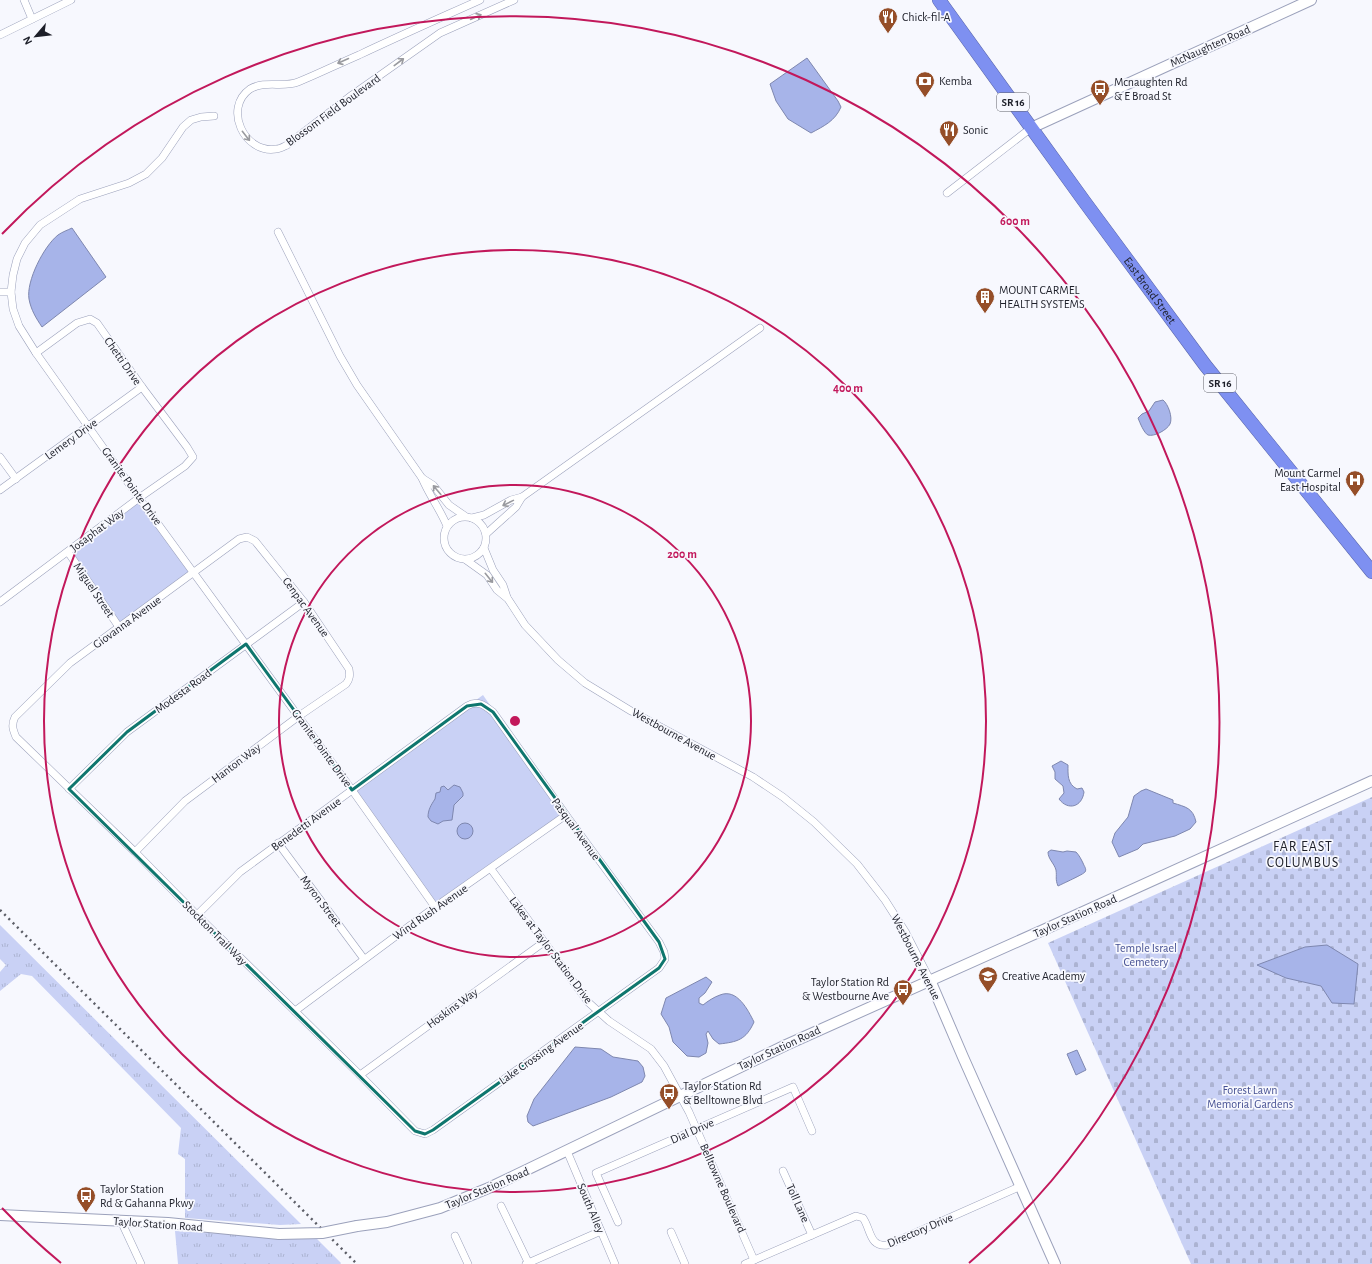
<svg xmlns="http://www.w3.org/2000/svg" width="1372" height="1264" viewBox="0 0 1372 1264" font-family="'Alegreya Sans',sans-serif">
<defs>
<pattern id="grass-tufts" width="24" height="20" patternUnits="userSpaceOnUse"><rect width="24" height="20" fill="#c9d1f5"/><path d="M3 7l-1-3M5 7V3M7 7l1-3M15 17l-1-3M17 17v-4M19 17l1-3" fill="none" stroke="#acb3d2"/></pattern>
<pattern id="cemetery-stones" width="16" height="16" patternUnits="userSpaceOnUse"><rect width="16" height="16" fill="#c9d1f5"/><path d="M2 7V4a2 2 0 0 1 4 0v3zM10 15v-3a2 2 0 0 1 4 0v3z" fill="#acb3d2"/></pattern>
</defs>
<rect width="100%" height="100%" fill="#f7f8fe"/>
<g fill="url(#grass-tufts)">
<polygon points="0,925 301,1224 280,1225 185,1218 185,1159 178,1154 181,1128 32,976 21,974 0,991 0,972 6,965 0,959"/>
<polygon points="175,1231 282,1237 315,1237 341,1263 340,1264 178,1264"/>
</g>
<polygon fill="url(#cemetery-stones)" points="1372,797 1372,1264 1191,1264 1048,943"/>
<g fill="#c9d1f5">
<polygon points="139,498 195,572 119,627 68,552"/>
<polygon points="483,695 566,815 435,907 352,790"/>
</g>
<g fill="#a7b4e9" stroke="#7e87af">
<path d="M 807,58 L 838,101 L 841,107 C 835,121 824,126 811,133 L 788,119 L 776,101 L 770,84 Z"/>
<path d="M 72,228 L 106,277 L 42,327 C 36,318 31,310 29,299 C 26,281 44,246 58,235 C 62,232 68,230 72,228 Z"/>
<path d="M 1163,400 C 1168,404 1173,417 1170,424 C 1167,430 1154,437 1148,435 C 1144,433 1140,423 1138,418 L 1142,414 L 1149,411 L 1155,402 Z"/>
<path d="M 1061,761 L 1068,765 C 1068,774 1067,784 1077,789 L 1082,788 L 1084,792 C 1082,807 1068,811 1059,799 L 1064,793 L 1063,786 L 1055,779 L 1055,772 L 1052,766 Z"/>
<path d="M 454,785 L 460,787 L 463,793 L 463,796 L 454,805 L 452,820 L 443,821 L 438,824 L 431,821 L 428,817 C 428,810 431,805 435,799 L 436,793 L 440,792 L 441,787 L 444,786 L 448,790 Z"/>
<path d="M 1146,789 L 1173,800 L 1173,803 C 1186,807 1193,808 1196,822 L 1190,829 L 1175,836 L 1143,844 L 1138,849 L 1119,857 L 1112,842 L 1115,833 L 1128,817 L 1134,796 L 1141,791 Z"/>
<circle cx="465" cy="831" r="8"/>
<path d="M 1051,850 L 1063,852 L 1067,851 L 1076,852 C 1079,855 1081,859 1083,863 C 1084,866 1087,869 1085,872 C 1084,874 1062,884 1058,886 C 1055,879 1057,877 1056,870 C 1054,863 1048,859 1048,852 Z"/>
<polygon points="1327,945 1358,964 1354,1004 1332,1003 1321,986 1286,978 1257,965 1305,947"/>
<path d="M 706,977 L 712,982 L 705,993 L 699,998 L 699,1003 L 703,1005 C 708,1001 714,997 720,995 C 737,988 748,1010 754,1022 C 746,1040 737,1042 719,1044 L 713,1039 L 708,1031 L 706,1034 L 708,1043 L 706,1053 L 699,1057 L 687,1056 L 673,1042 L 669,1027 L 661,1014 L 666,998 Z"/>
<polygon points="575,1047 601,1049 613,1057 638,1061 643,1067 645,1076 642,1082 611,1097 533,1126 528,1122 527,1116 534,1099"/>
<polygon points="1077,1050 1086,1070 1076,1075 1067,1054"/>
</g>
<g fill="none" stroke-linecap="round" stroke-linejoin="round">
<defs>
<g id="street">
<polyline points="24,0 32,19"/>
<path d="M 480,0 C 440,18 399,36 359,55 C 338,64 318,74 298,82 C 283,88 265,80 250,89 C 223,108 244,154 276,149 C 280,149 283,147 287,145 L 352,95 L 440,33 L 514,0"/>
<polyline points="0,35 71,0"/>
<polyline points="214,116 201,117 191,120 183,127 162,158 146,174 129,183 80,199 40,225 25,243 17,259 13,275 11,292 13,309 19,326 36,353 139,498 352,790 435,907"/>
<polyline points="947,193 1031,128"/>
<polyline points="278,232 340,356 357,385 422,478"/>
<polyline points="0,292 11,292"/>
<polyline points="0,457 16,479"/>
<polyline points="0,490 142,387"/>
<polyline points="522,497 760,328"/>
<circle cx="465" cy="538" r="21"/>
<polyline points="472,518 484,515 511,500 522,497 516,507 486,534"/>
<path d="M 447,526 C 440,509 429,495 422,478 L 433,485 L 449,505 L 465,516"/>
<polyline points="484,548 493,570 503,585 507,597"/>
<polyline points="68,552 119,627"/>
<polyline points="466,560 487,575 497,590 508,599 525,625 558,660 585,683 631,711 753,777 783,797 814,822 857,864 885,900 906,933 930,980"/>
<polyline points="0,602 139,498 185,466 193,457 187,447 142,387 97,323 90,319 77,323 36,353"/>
<polyline points="69,789 127,732 304,602"/>
<polyline points="278,843 364,959"/>
<path d="M 135,852 L 185,801 L 299,716 L 346,684 C 350,679 350,675 349,669 L 304,602 L 255,541 L 247,537 L 239,539 L 70,663 L 15,717 C 11,725 13,730 16,737 L 135,852 L 197,915 L 360,1075 L 415,1131 L 425,1134 L 433,1130 L 659,968 L 665,959 L 664,952 L 659,942 L 566,815 L 493,712 C 484,705 478,700 467,706 L 240,872 L 197,915"/>
<polyline points="491,869 588,1002 609,1021 651,1049 664,1066 689,1112 754,1260"/>
<polyline points="295,1011 435,907 566,815"/>
<polyline points="360,1075 544,942"/>
<polyline points="567,1151 615,1264"/>
<polyline points="783,1171 812,1235"/>
<polyline points="501,1206 529,1264"/>
<polyline points="121,1221 141,1264"/>
<polyline points="618,1222 596,1173 793,1087 812,1131"/>
<polyline points="671,1232 685,1264"/>
<polyline points="455,1236 468,1264"/>
<polyline points="526,1264 601,1231"/>
<path d="M 745,1264 L 856,1216 L 863,1218 C 871,1229 869,1248 888,1245 L 1021,1186"/>
</g>
<g id="secondary">
<polyline points="1031,128 1311,0"/>
<polyline points="930,980 963,1057 1055,1264"/>
<polyline points="0,1215 168,1223 279,1234"/>
<polyline points="357,1226 387,1222 440,1208 491,1187 786,1045 1041,931 1372,781"/>
</g>
<g id="highway">
<path id="s1" d="M 939,0 L 1084,201 L 1205,365 L 1372,572"/>
</g>
</defs>
<use href="#street" stroke="#9ba1bb" stroke-width="8"/>
<use href="#secondary" stroke="#9ba1bb" stroke-width="12"/>
<use href="#highway" stroke="#5c68ab" stroke-width="14"/>
<use href="#street" stroke="#fff" stroke-width="7"/>
<use href="#secondary" stroke="#fff" stroke-width="10"/>
<use href="#highway" stroke="#7e90f1" stroke-width="13"/>
<polyline stroke="#5c5e67" stroke-width="2.5" stroke-dasharray="2 4" stroke-linecap="butt" points="0,910 357,1264"/>
<defs>
<polyline id="secondary-bridge" points="279,1234 322,1233 357,1226"/>
</defs>
<use href="#secondary-bridge" stroke="#9ba1bb" stroke-width="12" stroke-linecap="butt"/>
<use href="#secondary-bridge" stroke="#fff" stroke-width="10"/>
</g>
<defs><path id="oneway-shaft" d="M-6 0H5M1.5-3L5.5 0L1.5 3" fill="none" stroke-width="1.6" stroke-linecap="round" stroke-linejoin="round"/></defs>
<g stroke="#999a9f">
<use href="#oneway-shaft" transform="translate(476 17) rotate(-25)"/>
<use href="#oneway-shaft" transform="translate(343 61) rotate(156)"/>
<use href="#oneway-shaft" transform="translate(399 62) rotate(-37)"/>
<use href="#oneway-shaft" transform="translate(246 136) rotate(52)"/>
<use href="#oneway-shaft" transform="translate(437 490) rotate(-130)"/>
<use href="#oneway-shaft" transform="translate(508 503) rotate(154)"/>
<use href="#oneway-shaft" transform="translate(489 578) rotate(51)"/>
</g>
<path fill="none" stroke="#0f766e" stroke-width="3" stroke-linejoin="round" d="M 246,644 L 352,790 L 467,706 L 481,704 L 493,712 L 659,942 L 665,959 L 659,968 L 433,1130 L 425,1134 L 415,1131 L 69,789 L 127,732 Z"/>
<g fill="none" stroke="#c2185b" stroke-width="2">
<circle cx="515" cy="721" r="236"/>
<circle cx="515" cy="721" r="471"/>
<path d="M61 1263A707 707 0 0 1 2 1208M2 234A707 707 0 1 1 969 1263"/>
</g>
<defs>
<symbol id="restaurant-pin" viewBox="-11 -11 22 30"><path d="M0 17L-7.5 6A9.5 9.5 0 1 1 7.5 6Z" fill="#954e28" stroke="#f7f8fe"/><path d="M-5-6h1v4h1v-4h1v4h1v-4h1v5L-1.5 .5V6h-2V.5L-5-1ZM5-6V6H3V1.5H1.5Q1.5-4 5-6Z" fill="#fff"/></symbol>
<symbol id="bank-pin" viewBox="-11 -11 22 30"><path d="M0 17L-7.5 6A9.5 9.5 0 1 1 7.5 6Z" fill="#954e28" stroke="#f7f8fe"/><path d="M-6-4H6V4H-6ZM0-2.3a2.3 2.3 0 1 0 0 4.6a2.3 2.3 0 1 0 0-4.6Z" fill="#fff"/></symbol>
<symbol id="bus-pin" viewBox="-11 -11 22 30"><path d="M0 17L-7.5 6A9.5 9.5 0 1 1 7.5 6Z" fill="#954e28" stroke="#f7f8fe"/><path d="M-5-6H5V4H4V6H2V4H-2V6H-4V4H-5ZM-3.5-4V0h7V-4ZM-3.5 1.2v1.5H-2V1.2ZM2 1.2v1.5H3.5V1.2Z" fill="#fff"/></symbol>
<symbol id="building-pin" viewBox="-11 -11 22 30"><path d="M0 17L-7.5 6A9.5 9.5 0 1 1 7.5 6Z" fill="#954e28" stroke="#f7f8fe"/><path d="M-4-6H4V6H1V3H-1V6H-4ZM-2.5-4.3h1.7v1.8h-1.7ZM.8-4.3h1.7v1.8H.8ZM-2.5-1h1.7V.8h-1.7ZM.8-1h1.7V.8H.8Z" fill="#fff"/></symbol>
<symbol id="hospital-pin" viewBox="-11 -11 22 30"><path d="M0 17L-7.5 6A9.5 9.5 0 1 1 7.5 6Z" fill="#954e28" stroke="#f7f8fe"/><path d="M-5-5h3v3.5h4V-5h3V5h-3V1.5h-4V5h-3Z" fill="#fff"/></symbol>
<symbol id="school-pin" viewBox="-11 -11 22 30"><path d="M0 17L-7.5 6A9.5 9.5 0 1 1 7.5 6Z" fill="#954e28" stroke="#f7f8fe"/><path d="M0-5L7-2L0 1L-7-2ZM-4 1L0 2.5L4 1V4Q0 6-4 4Z" fill="#fff"/></symbol>
</defs>
<g fill-rule="evenodd">
<use href="#restaurant-pin" x="877" y="6" width="22" height="30"/>
<use href="#bank-pin" x="914" y="70" width="22" height="30"/>
<use href="#bus-pin" x="1089" y="78" width="22" height="30"/>
<use href="#restaurant-pin" x="938" y="119" width="22" height="30"/>
<use href="#building-pin" x="974" y="286" width="22" height="30"/>
<use href="#hospital-pin" x="1344" y="469" width="22" height="30"/>
<use href="#school-pin" x="977" y="965" width="22" height="30"/>
<use href="#bus-pin" x="892" y="978" width="22" height="30"/>
<use href="#bus-pin" x="658" y="1082" width="22" height="30"/>
<use href="#bus-pin" x="75" y="1185" width="22" height="30"/>
</g>
<g text-anchor="middle" dominant-baseline="central" stroke-width="3.5" stroke-linejoin="round" paint-order="stroke">
<g fill="#f7f8fe" stroke="#5e6069" stroke-width="1">
<rect x="997" y="93" width="32" height="18" rx="3"/>
<rect x="1204" y="374" width="32" height="18" rx="3"/>
</g>
<g font-size="11" font-weight="bold" fill="#1d1f29">
<text x="1013" y="102">SR 16</text>
<text x="1220" y="383">SR 16</text>
</g>
<g font-size="12" fill="#1d1f29" stroke="#f7f8fe" text-anchor="start">
<text x="902" y="17">Chick-fil-A</text>
<text x="939" y="81">Kemba</text>
<text x="1114" y="82">Mcnaughten Rd<tspan x="1114" dy="14">&amp; E Broad St</tspan></text>
<text x="963" y="130">Sonic</text>
<text x="999" y="290">MOUNT CARMEL<tspan x="999" dy="14">HEALTH SYSTEMS</tspan></text>
<text x="1341" y="473" text-anchor="end">Mount Carmel<tspan x="1341" dy="14">East Hospital</tspan></text>
<text x="1002" y="976">Creative Academy</text>
<text x="889" y="982" text-anchor="end">Taylor Station Rd<tspan x="889" dy="14">&amp; Westbourne Ave</tspan></text>
<text x="683" y="1086">Taylor Station Rd<tspan x="683" dy="14">&amp; Belltowne Blvd</tspan></text>
<text x="100" y="1189">Taylor Station<tspan x="100" dy="14">Rd &amp; Gahanna Pkwy</tspan></text>
</g>
<g font-size="12" fill="#1d1f29" stroke="#f7f8fe">
<text transform="translate(1210 46) rotate(-24)">McNaughten Road</text>
<text transform="translate(333 110) rotate(-36)">Blossom Field Boulevard</text>
<text stroke="none"><textPath href="#s1" startOffset="359">East Broad Street</textPath></text>
<text transform="translate(123 361) rotate(55)">Chetti Drive</text>
<text transform="translate(71 439) rotate(-36)">Lemery Drive</text>
<text transform="translate(132 486) rotate(54)">Granite Pointe Drive</text>
<text transform="translate(97 530) rotate(-37)">Josaphat Way</text>
<text transform="translate(94 590) rotate(56)">Miguel Street</text>
<text transform="translate(306 607) rotate(54)">Cenpac Avenue</text>
<text transform="translate(127 622) rotate(-36)">Giovanna Avenue</text>
<text transform="translate(183 691) rotate(-36)">Modesta Road</text>
<text transform="translate(674 734) rotate(29)">Westbourne Avenue</text>
<text transform="translate(322 748) rotate(54)">Granite Pointe Drive</text>
<text transform="translate(236 763) rotate(-37)">Hanton Way</text>
<text transform="translate(306 824) rotate(-36)">Benedetti Avenue</text>
<text transform="translate(576 829) rotate(54)">Pasqual Avenue</text>
<text transform="translate(321 901) rotate(53)">Myron Street</text>
<text transform="translate(430 912) rotate(-35)">Wind Rush Avenue</text>
<text transform="translate(1075 916) rotate(-24)">Taylor Station Road</text>
<text transform="translate(215 933) rotate(45)">Stockton Trail Way</text>
<text transform="translate(551 950) rotate(53)">Lakes at Taylor Station Drive</text>
<text transform="translate(916 957) rotate(63)">Westbourne Avenue</text>
<text transform="translate(452 1008) rotate(-36)">Hoskins Way</text>
<text transform="translate(779 1048) rotate(-25)">Taylor Station Road</text>
<text transform="translate(541 1053) rotate(-35)">Lake Crossing Avenue</text>
<text transform="translate(692 1131) rotate(-24)">Dial Drive</text>
<text transform="translate(487 1188) rotate(-23)">Taylor Station Road</text>
<text transform="translate(723 1188) rotate(66)">Belltowne Boulevard</text>
<text transform="translate(798 1203) rotate(66)">Toll Lane</text>
<text transform="translate(591 1208) rotate(67)">South Alley</text>
<text transform="translate(158 1224) rotate(4)">Taylor Station Road</text>
<text transform="translate(920 1230) rotate(-23)">Directory Drive</text>
</g>
<g font-size="12" fill="#465193" stroke="#f7f8fe">
<text x="1146" y="948">Temple Israel<tspan x="1146" dy="14">Cemetery</tspan></text>
<text x="1250" y="1090">Forest Lawn<tspan x="1250" dy="14">Memorial Gardens</tspan></text>
</g>
<g font-size="14" letter-spacing="1" fill="#1d1f29" stroke="#f7f8fe">
<text x="1303" y="847">FAR EAST<tspan x="1303" dy="16">COLUMBUS</tspan></text>
</g>
</g>
<circle cx="515" cy="721" r="6" fill="#c2185b" stroke="#f7f8fe" stroke-width="2"/>
<g font-size="12" text-anchor="middle" font-weight="bold" fill="#c2185b" stroke="#f7f8fe" stroke-width="3.5" stroke-linejoin="round" paint-order="stroke">
<text x="1015" y="225">600 m</text>
<text x="848" y="392">400 m</text>
<text x="682" y="558">200 m</text>
</g>
<g transform="translate(36 36) rotate(242)" stroke="#f7f8fe" stroke-width="3" paint-order="stroke">
<path d="M0-3L7 15L0 10L-7 15Z" fill="#1d1f29"/>
<text y="-6" font-size="11" font-weight="bold" text-anchor="middle" fill="#1d1f29">N</text>
</g>
</svg>
